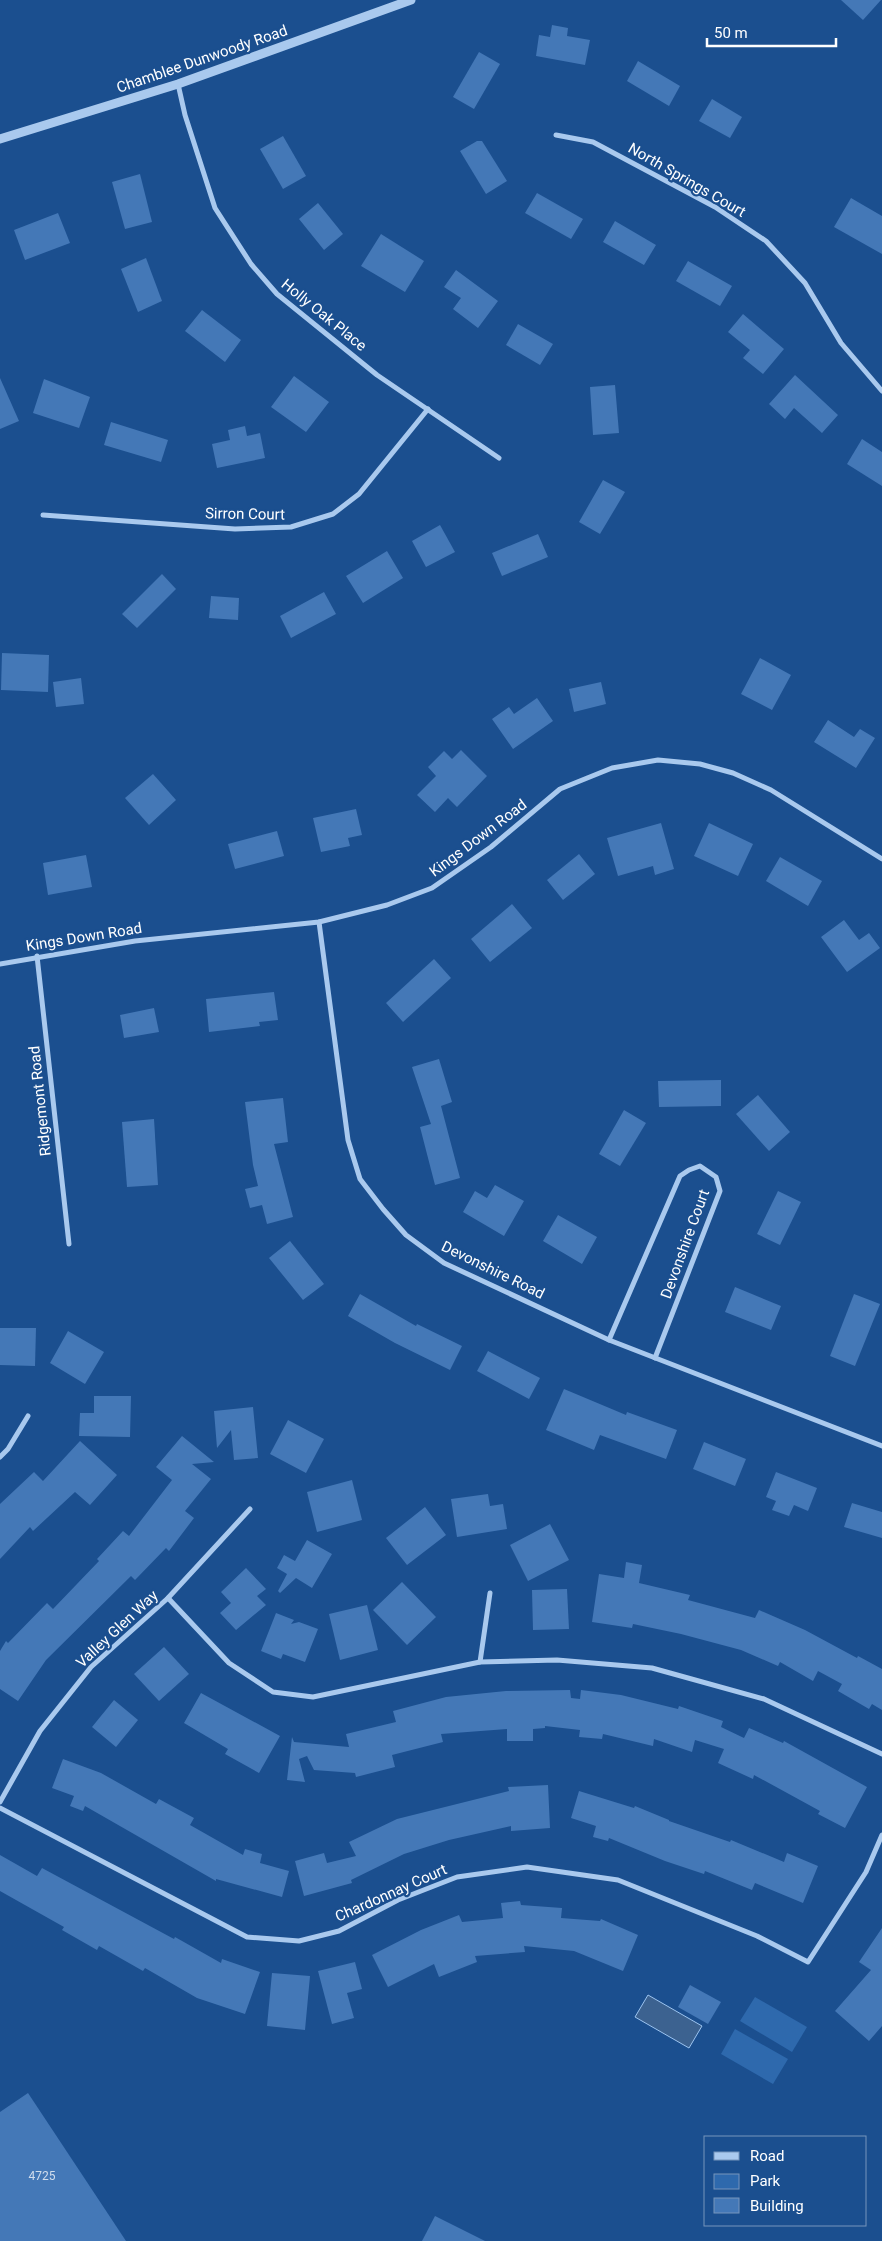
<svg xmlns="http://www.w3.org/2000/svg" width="882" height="2241" viewBox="0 0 882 2241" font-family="Roboto,sans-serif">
<rect width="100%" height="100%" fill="#1b4f8f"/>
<g fill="#2e69ad">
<polygon points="755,1997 807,2027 792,2052 740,2021"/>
<polygon points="735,2029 788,2059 773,2084 721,2054"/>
</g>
<polygon fill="#3c6290" stroke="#9cc4f0" points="648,1995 702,2026 689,2048 635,2017"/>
<g fill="#4478b7">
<polygon points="841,0 881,0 863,20"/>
<polygon points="552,25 568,28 567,36 590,40 585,65 536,56 539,35 550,37"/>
<polygon points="479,52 500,64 474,109 453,97"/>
<polygon points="638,61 680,86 669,106 627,81"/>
<polygon points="712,99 742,117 730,138 699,121"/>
<polygon points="283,136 306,176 283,189 260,149"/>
<polygon points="477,141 482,141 507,181 486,194 460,151"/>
<polygon points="140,174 152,222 125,229 112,182"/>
<polygon points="537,193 583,219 571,239 525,213"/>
<polygon points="851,198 882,216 882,254 834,227"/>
<polygon points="318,203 343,234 324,250 299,219"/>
<polygon points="58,213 70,243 25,260 14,230"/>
<polygon points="615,221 656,245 644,265 603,242"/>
<polygon points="381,234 424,261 405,292 361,266"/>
<polygon points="146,258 162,301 138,312 121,269"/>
<polygon points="688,261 732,286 720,306 676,281"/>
<polygon points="456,270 498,301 478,328 453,309 461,298 444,287"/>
<polygon points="202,310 241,340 225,362 185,331"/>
<polygon points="743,314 784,349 763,374 743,358 750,350 728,332"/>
<polygon points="518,324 553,344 540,365 506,345"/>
<polygon points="795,375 838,415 822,433 794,408 785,419 769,404"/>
<polygon points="294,376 329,402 306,432 271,407"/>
<polygon points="0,378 19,421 0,429"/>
<polygon points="44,379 90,397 79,428 33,413"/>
<polygon points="615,385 619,433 593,435 590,387"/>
<polygon points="111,422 168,440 161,462 104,445"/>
<polygon points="245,426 247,436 260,433 265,458 217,468 212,444 230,440 228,430"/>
<polygon points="862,439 882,452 882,486 847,464"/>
<polygon points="603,480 625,492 600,534 579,522"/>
<polygon points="440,525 455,552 426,567 412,541"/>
<polygon points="538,534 548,557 502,576 492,553"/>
<polygon points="387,551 403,578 363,603 346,576"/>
<polygon points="162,574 176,589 137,628 122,614"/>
<polygon points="324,592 336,614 291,638 280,616"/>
<polygon points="211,596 239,598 238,620 209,618"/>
<polygon points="2,653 49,655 48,692 1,690"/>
<polygon points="760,658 791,675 772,710 741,694"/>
<polygon points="81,678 84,704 56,707 53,682"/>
<polygon points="601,682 606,704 574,712 569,689"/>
<polygon points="537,698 553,721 513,749 492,719 509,707 514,714"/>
<polygon points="828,720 854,737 860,729 875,738 856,768 814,742"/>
<polygon points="461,750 487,776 457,807 448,798 435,812 417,795 436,776 428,767 444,751 452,759"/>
<polygon points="153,774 176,800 149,825 125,798"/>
<polygon points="356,809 362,835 348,838 350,846 321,852 313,818"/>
<polygon points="661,823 674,869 655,875 653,866 618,876 607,838"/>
<polygon points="709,823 753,844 738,876 694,856"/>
<polygon points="277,831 284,856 235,869 228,844"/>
<polygon points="579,854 595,874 563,900 547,880"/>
<polygon points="86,855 92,887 48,895 43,863"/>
<polygon points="780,857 822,881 808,906 766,881"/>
<polygon points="512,904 532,928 490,962 471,939"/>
<polygon points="844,920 859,940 869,933 880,948 847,972 821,937"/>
<polygon points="434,959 451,978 403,1022 386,1003"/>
<polygon points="274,992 278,1020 259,1022 260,1026 209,1032 206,999"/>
<polygon points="154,1008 159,1032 124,1038 120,1015"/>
<polygon points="439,1059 452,1102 441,1106 460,1178 435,1185 420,1127 431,1124 412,1067"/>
<polygon points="721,1080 721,1106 659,1107 658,1081"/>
<polygon points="758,1095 790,1132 769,1151 736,1114"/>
<polygon points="283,1098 288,1142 274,1144 293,1217 267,1224 262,1205 250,1208 245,1189 258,1186 253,1165 245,1102"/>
<polygon points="624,1110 646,1123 620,1166 599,1154"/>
<polygon points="154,1119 158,1185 127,1187 122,1122"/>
<polygon points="495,1185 524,1201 504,1236 463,1212 475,1191 487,1198"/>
<polygon points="778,1191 801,1202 780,1245 757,1234"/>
<polygon points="558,1215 597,1237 582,1264 543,1241"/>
<polygon points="290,1241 324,1284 303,1300 269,1258"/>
<polygon points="735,1287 781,1306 771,1330 725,1312"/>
<polygon points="360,1294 416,1326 417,1324 462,1346 450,1370 395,1343 348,1316"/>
<polygon points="854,1294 880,1304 855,1366 830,1356"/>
<polygon points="0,1328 36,1328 35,1366 0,1365"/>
<polygon points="68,1331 104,1352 85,1384 50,1363"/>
<polygon points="488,1351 540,1378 529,1399 477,1371"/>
<polygon points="564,1389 626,1415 627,1412 677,1430 666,1459 600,1435 594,1450 546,1430"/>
<polygon points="94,1396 131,1396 130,1437 79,1436 80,1413 94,1413"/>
<polygon points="253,1407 258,1458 234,1460 231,1430 217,1448 214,1411"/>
<polygon points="288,1420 324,1439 306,1473 270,1454"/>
<polygon points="182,1436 214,1462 192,1464 211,1479 185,1511 194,1518 169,1551 166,1548 135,1580 131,1576 46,1660 18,1701 0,1689 0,1651 6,1641 8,1643 47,1603 53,1609 99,1561 97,1559 123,1531 129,1536 172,1480 156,1467"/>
<polygon points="80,1441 117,1475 90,1505 75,1492 33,1531 30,1527 0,1559 0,1504 34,1472 43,1481"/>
<polygon points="704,1442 746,1459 735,1486 693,1469"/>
<polygon points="776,1472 817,1488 808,1511 794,1505 789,1516 772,1510 776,1501 766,1497"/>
<polygon points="352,1480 362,1520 317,1532 307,1492"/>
<polygon points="488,1494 490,1506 503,1504 507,1529 457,1537 451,1499"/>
<polygon points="852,1503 882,1512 882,1538 844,1527"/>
<polygon points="425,1507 446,1535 407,1565 386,1538"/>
<polygon points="550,1524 569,1560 528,1581 510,1545"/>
<polygon points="307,1540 332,1554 312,1588 296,1578 280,1593 278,1591 287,1574 277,1568 284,1555 295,1561"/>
<polygon points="626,1562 642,1565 639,1583 690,1595 688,1600 755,1618 759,1610 805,1630 857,1658 858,1656 882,1669 882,1710 872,1704 869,1709 838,1691 842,1684 818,1671 813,1681 780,1662 778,1666 741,1650 681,1634 633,1624 632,1628 592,1622 599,1574 624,1578"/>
<polygon points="246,1568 266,1589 257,1596 266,1605 236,1630 220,1613 231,1603 221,1592"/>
<polygon points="402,1582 436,1617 407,1645 373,1610"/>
<polygon points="567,1589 569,1629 533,1630 532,1590"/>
<polygon points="367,1605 378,1650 340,1660 329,1614"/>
<polygon points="276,1613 294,1620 291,1624 299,1622 318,1629 305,1662 283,1654 281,1659 261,1651"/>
<polygon points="164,1647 189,1674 159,1701 134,1674"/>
<polygon points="570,1690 571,1698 580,1699 581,1690 621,1695 678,1709 679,1706 723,1721 721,1727 744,1738 749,1728 783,1743 784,1741 867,1787 845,1828 818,1814 820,1811 754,1775 753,1779 718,1763 724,1749 695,1740 692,1752 654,1739 653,1746 603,1734 602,1739 579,1737 580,1730 545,1726 545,1728 533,1729 533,1741 507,1741 507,1729 441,1734 443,1742 392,1755 395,1767 356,1777 355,1773 314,1770 307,1756 299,1759 305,1782 287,1780 292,1737 294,1742 349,1747 346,1734 396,1722 393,1711 446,1697 506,1691"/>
<polygon points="201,1693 280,1736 259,1773 225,1754 228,1749 184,1723"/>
<polygon points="114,1700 138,1720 116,1747 92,1727"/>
<polygon points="63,1759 101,1773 156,1804 159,1799 194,1818 190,1825 243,1855 245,1849 262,1854 260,1863 289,1871 282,1897 216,1879 216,1881 85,1806 83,1811 70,1806 74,1796 52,1788"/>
<polygon points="548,1785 550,1828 511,1831 511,1826 449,1840 404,1854 351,1880 352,1883 304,1896 295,1861 324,1853 327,1863 356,1856 349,1842 397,1819 509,1791 508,1787"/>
<polygon points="579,1791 634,1808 635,1806 669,1820 669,1821 730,1842 731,1840 784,1862 787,1853 818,1866 803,1903 755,1883 752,1890 705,1871 704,1874 665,1861 609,1838 608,1841 593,1837 596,1826 571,1818"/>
<polygon points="0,1855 37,1876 42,1868 174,1939 175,1937 221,1963 222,1959 260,1972 245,2014 197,1998 145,1968 143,1971 99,1946 97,1950 62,1930 64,1927 0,1891"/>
<polygon points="520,1901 521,1905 562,1908 561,1918 600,1921 601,1919 638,1935 623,1971 574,1951 524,1946 525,1952 475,1956 477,1962 439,1977 434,1964 388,1987 372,1955 421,1930 459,1915 462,1922 503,1918 501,1903"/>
<polygon points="882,1928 882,2026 869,2041 835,2011 871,1970 859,1962"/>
<polygon points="355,1962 362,1989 347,1993 354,2018 332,2024 318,1971"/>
<polygon points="272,1973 310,1976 305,2030 267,2026"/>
<polygon points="690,1985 721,2002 708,2024 678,2007"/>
<polygon points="28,2093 126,2241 0,2241 0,2112"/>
<polygon points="435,2216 485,2241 422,2241"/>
</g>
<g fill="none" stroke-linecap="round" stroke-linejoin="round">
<g stroke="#a9c9ee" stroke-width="5">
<polyline points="178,84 185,115 215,208 251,264 277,294 377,375 499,458"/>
<polyline points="556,135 593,142 715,207 766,241 805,283 841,343 882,391"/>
<polyline points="43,515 235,529 291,527 333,514 359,494 428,409"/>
<polyline points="319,922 348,1140 360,1179 383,1209 406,1235 444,1263 609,1340 882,1446"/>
<polyline points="37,956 69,1244"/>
<polyline points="0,964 135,941 319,922 387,905 432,888 491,847 560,789 612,768 658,760 700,764 733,773 771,790 882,859"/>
<polyline points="609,1340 680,1176 689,1170 700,1166 716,1177 720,1191 655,1358"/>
<polyline points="0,1457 8,1449 28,1416"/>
<polyline points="168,1598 229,1663 273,1692 313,1697 480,1662 557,1660 652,1668 764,1699 882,1754"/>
<polyline points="480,1662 490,1593"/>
<polyline points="0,1802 40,1731 91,1667 168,1598 250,1509"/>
<polyline points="0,1808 247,1937 299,1941 339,1931 398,1900 457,1877 527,1867 618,1880 757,1936 808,1962 866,1872 882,1835"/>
</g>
<polyline stroke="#a9c9ee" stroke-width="9" points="0,139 178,84 411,0"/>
</g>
<g text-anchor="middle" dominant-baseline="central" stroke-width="4.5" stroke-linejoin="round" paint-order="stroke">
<g font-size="12" fill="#d0dded">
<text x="42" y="2176">4725</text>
</g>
<g font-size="15" fill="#fff" stroke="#1b4f8f">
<text transform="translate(202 59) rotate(-19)">Chamblee Dunwoody Road</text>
<text transform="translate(687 180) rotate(30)">North Springs Court</text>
<text transform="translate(324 315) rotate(39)">Holly Oak Place</text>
<text transform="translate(245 514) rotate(1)">Sirron Court</text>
<text transform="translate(478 838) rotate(-37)">Kings Down Road</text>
<text transform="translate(84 937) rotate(-9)">Kings Down Road</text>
<text transform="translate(40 1101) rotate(-96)">Ridgemont Road</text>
<text transform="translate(685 1244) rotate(-70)">Devonshire Court</text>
<text transform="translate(493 1270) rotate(26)">Devonshire Road</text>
<text transform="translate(117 1629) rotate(-43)">Valley Glen Way</text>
<text transform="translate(391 1893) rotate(-24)">Chardonnay Court</text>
</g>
</g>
<rect x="704" y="2136" width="162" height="90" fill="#1b4f8f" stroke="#7695bc"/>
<rect x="714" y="2152" width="25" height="8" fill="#a9c9ee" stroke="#7695bc"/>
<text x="750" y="2161" font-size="15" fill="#ffffff">Road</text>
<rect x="714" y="2174" width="25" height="15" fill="#2e69ad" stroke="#7695bc"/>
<text x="750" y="2186" font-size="15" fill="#ffffff">Park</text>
<rect x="714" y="2198" width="25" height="15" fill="#4478b7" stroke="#7695bc"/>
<text x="750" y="2211" font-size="15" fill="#ffffff">Building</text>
<path d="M707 38v8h129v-8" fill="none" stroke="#ffffff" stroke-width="2.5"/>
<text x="714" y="38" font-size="15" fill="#ffffff" stroke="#1b4f8f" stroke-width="4" paint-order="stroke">50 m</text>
</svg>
